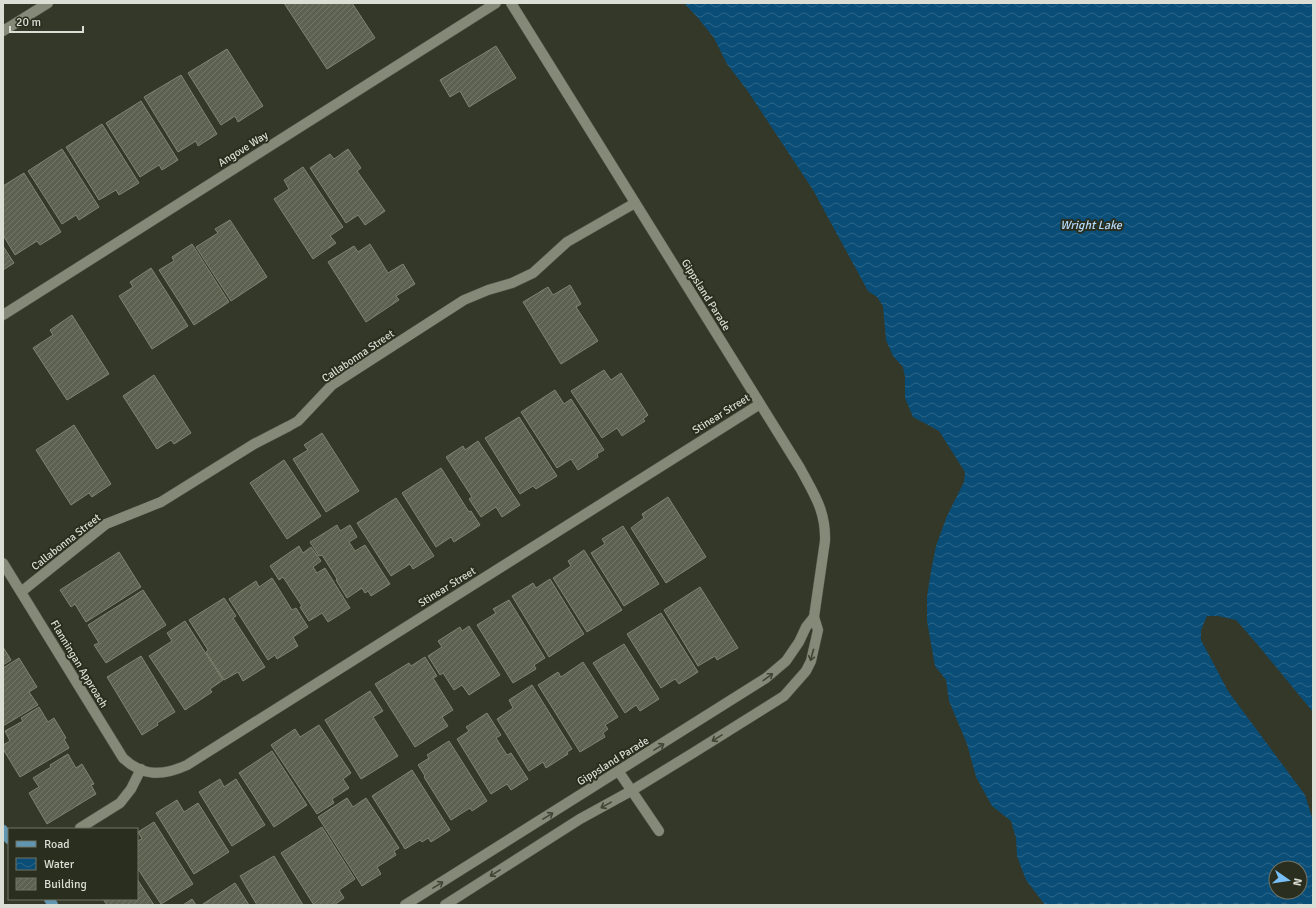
<svg xmlns="http://www.w3.org/2000/svg" width="1316" height="908" viewBox="0 0 1316 908" font-family="Signika,sans-serif">
<defs>
<pattern id="water-waves" width="16" height="10" patternUnits="userSpaceOnUse"><rect width="16" height="10" fill="#0a4d76"/><path d="M0 5q4-4 8 0t8 0" fill="none" stroke="#2d6689"/></pattern>
<pattern id="building-hatch" width="6" height="6" patternUnits="userSpaceOnUse"><rect width="6" height="6" fill="#5d6150"/><path d="M-1 1l2-2M0 6l6-6M5 7l2-2" fill="none" stroke="#747768"/></pattern>
</defs>
<rect width="100%" height="100%" fill="#343828"/>
<path fill="url(#water-waves)" fill-rule="evenodd" d="M 684,3 L 1313,3 L 1313,712 L 1257,644 L 1236,620 L 1218,616 L 1207,616 L 1201,630 L 1201,640 L 1228,691 L 1305,795 L 1313,820 L 1313,905 L 1045,905 L 1026,880 L 1017,856 L 1016,838 L 1011,821 L 992,806 L 976,777 L 967,744 L 949,701 L 946,680 L 935,666 L 927,621 L 927,597 L 931,571 L 936,546 L 947,516 L 964,482 L 965,472 L 939,431 L 913,417 L 905,398 L 905,377 L 903,367 L 893,356 L 886,340 L 883,306 L 877,297 L 868,291 L 813,190 L 747,90 L 727,64 L 714,38 L 698,18 ZM 1276,868 L 1300,868 L 1300,892 L 1276,892 Z"/>
<g fill="url(#building-hatch)" stroke="#7f8371">
<polygon points="284,3 352,3 375,38 327,69"/>
<polygon points="496,46 516,78 469,107 460,91 450,97 440,80"/>
<polygon points="227,49 263,106 238,122 235,116 221,125 188,73"/>
<polygon points="181,75 217,134 198,146 196,141 178,152 144,97"/>
<polygon points="141,101 178,160 162,170 159,165 140,177 106,123"/>
<polygon points="102,124 139,183 119,195 116,190 99,200 66,147"/>
<polygon points="62,149 99,207 79,220 76,215 62,224 28,171"/>
<polygon points="348,149 361,168 357,171 385,211 365,225 358,215 346,223 310,168 330,154 334,159"/>
<polygon points="303,167 343,227 330,236 336,243 313,259 274,199 289,189 284,180"/>
<polygon points="24,173 61,232 40,245 37,241 15,255 3,235 3,186"/>
<polygon points="230,220 267,277 231,301 196,247 218,233 215,229"/>
<polygon points="192,244 229,302 194,325 159,270 174,261 172,257"/>
<polygon points="370,244 388,273 403,264 415,284 396,296 399,300 366,322 328,262 354,246 358,252"/>
<polygon points="3,246 14,263 3,270"/>
<polygon points="151,268 188,326 152,349 119,296 133,287 130,282"/>
<polygon points="570,285 581,304 576,307 598,341 561,364 523,302 548,287 553,295"/>
<polygon points="72,315 109,374 67,400 33,348 53,335 50,330"/>
<polygon points="604,370 611,380 621,373 648,415 643,419 645,421 622,436 617,428 602,438 571,391"/>
<polygon points="154,375 191,433 174,444 171,440 157,449 123,396"/>
<polygon points="555,390 564,404 571,399 604,450 597,454 598,457 578,470 571,459 557,468 521,412"/>
<polygon points="519,417 557,476 536,489 533,486 520,494 485,438"/>
<polygon points="74,425 111,484 92,497 89,493 71,505 36,450"/>
<polygon points="322,433 359,491 326,512 293,459 308,450 304,445"/>
<polygon points="478,441 520,505 502,517 496,507 481,517 469,499 472,497 446,457 463,446 465,450"/>
<polygon points="284,460 321,516 287,539 250,483"/>
<polygon points="441,468 469,512 471,511 480,525 454,542 451,537 436,547 402,493"/>
<polygon points="668,497 706,557 666,583 631,528 644,518 642,514"/>
<polygon points="396,498 434,556 413,569 410,564 391,576 357,523"/>
<polygon points="337,525 340,531 350,525 357,537 349,542 355,551 365,545 390,584 371,596 368,591 365,593 362,588 347,598 336,580 337,579 322,555 319,556 310,542"/>
<polygon points="623,526 659,584 624,606 591,553 605,544 602,539"/>
<polygon points="299,546 303,553 311,547 321,561 313,567 317,573 325,568 350,608 328,622 322,613 309,621 300,607 302,606 283,577 279,580 270,566"/>
<polygon points="584,550 622,610 587,632 553,578 571,566 568,561"/>
<polygon points="119,552 141,587 86,622 75,604 71,607 60,590"/>
<polygon points="272,578 292,610 296,608 308,627 293,637 298,646 277,659 275,655 268,660 229,599 256,581 259,587"/>
<polygon points="550,579 584,634 549,657 512,596 533,583 536,588"/>
<polygon points="700,587 738,648 717,660 715,656 698,666 664,610"/>
<polygon points="143,590 166,625 106,663 94,645 99,643 88,625"/>
<polygon points="224,598 236,616 233,618 265,667 243,681 238,672 224,680 206,652 208,650 189,620"/>
<polygon points="509,600 545,658 534,665 536,669 513,683 477,625 496,613 493,609"/>
<polygon points="661,613 698,672 679,684 675,679 661,688 627,634"/>
<polygon points="185,621 223,680 210,689 212,692 185,710 149,656 172,641 167,633"/>
<polygon points="469,626 500,675 469,695 462,685 454,690 443,673 440,675 428,656 442,647 438,641 460,627 462,631"/>
<polygon points="624,644 659,699 640,711 636,705 625,713 593,663"/>
<polygon points="3,647 11,660 3,665"/>
<polygon points="141,656 175,712 157,723 158,725 142,735 107,677"/>
<polygon points="425,657 437,676 433,678 453,710 442,717 448,726 415,747 375,684 409,663 411,666"/>
<polygon points="19,658 37,687 29,692 38,705 3,726 3,668"/>
<polygon points="583,662 618,717 605,725 608,729 603,733 605,737 580,752 538,685 558,672 561,677"/>
<polygon points="532,685 572,749 567,752 568,754 546,768 543,762 529,771 497,719 513,708 509,700"/>
<polygon points="370,691 383,711 373,717 398,756 361,779 325,720"/>
<polygon points="39,707 48,722 54,718 66,738 64,739 69,748 20,777 3,749 3,745 10,741 5,731 23,721 21,718"/>
<polygon points="487,713 501,735 496,738 507,755 511,753 528,779 511,790 507,784 491,794 457,739 469,731 466,727"/>
<polygon points="319,725 351,773 343,779 349,788 332,799 334,803 317,814 271,745 295,729 300,737"/>
<polygon points="449,741 487,801 472,811 470,808 451,820 424,777 425,776 418,765 429,758 427,755"/>
<polygon points="272,751 307,805 274,827 239,773"/>
<polygon points="68,754 76,768 82,764 94,784 91,785 96,794 47,824 29,793 39,787 33,778 51,767 50,765"/>
<polygon points="412,770 450,830 431,842 428,838 422,842 420,840 405,849 372,796"/>
<polygon points="220,779 224,787 236,779 265,825 232,846 199,792"/>
<polygon points="347,798 353,807 366,798 399,848 394,851 396,855 377,867 381,874 362,886 318,817"/>
<polygon points="177,800 184,812 198,803 229,852 194,874 156,813"/>
<polygon points="154,822 193,884 161,904 138,869 137,869 137,841 142,839 138,832"/>
<polygon points="322,827 355,879 339,890 344,898 334,905 314,905 281,853"/>
<polygon points="274,856 303,905 257,905 240,876"/>
<polygon points="137,879 154,905 107,905 103,899 137,899"/>
<polygon points="235,883 249,905 204,905 203,904"/>
<polygon points="192,899 196,905 183,905"/>
</g>
<g fill="none" stroke-linecap="round" stroke-linejoin="round">
<defs>
<g id="minor">
<polyline points="3,31 48,3"/>
<polyline points="3,315 496,3"/>
<path d="M 3,563 L 123,758 C 143,777 163,776 187,765 L 760,404"/>
<polyline points="21,592 106,524 161,502 254,444 289,426 298,421 332,385 464,300 488,290 512,283 533,273 567,242 635,203"/>
<polyline points="619,772 659,831"/>
<polyline points="80,828 120,803 131,789 141,769"/>
<path d="M 405,905 L 766,678 L 786,661 L 799,642 L 806,627 L 814,617 L 825,541 C 826,511 814,494 800,468 L 511,3"/>
<polyline points="445,905 580,819 631,791 693,753 784,696 806,671 811,661 818,630 814,617"/>
</g>
<g id="major">
<polyline points="3,830 9,839"/>
<polyline points="49,899 53,905"/>
</g>
</defs>
<use href="#minor" stroke="#515447" stroke-width="11"/>
<use href="#major" stroke="#515447" stroke-width="11"/>
<use href="#minor" stroke="#858977" stroke-width="10"/>
<use href="#major" stroke="#6196b3" stroke-width="10"/>
</g>
<defs><path id="oneway-shaft" d="M-6 0H5M1.5-3L5.5 0L1.5 3" fill="none" stroke-width="1.6" stroke-linecap="round" stroke-linejoin="round"/></defs>
<g stroke="#414534">
<use href="#oneway-shaft" transform="translate(812 655) rotate(105)"/>
<use href="#oneway-shaft" transform="translate(768 677) rotate(-36)"/>
<use href="#oneway-shaft" transform="translate(717 738) rotate(148)"/>
<use href="#oneway-shaft" transform="translate(659 747) rotate(-32)"/>
<use href="#oneway-shaft" transform="translate(606 805) rotate(151)"/>
<use href="#oneway-shaft" transform="translate(548 816) rotate(-32)"/>
<use href="#oneway-shaft" transform="translate(495 873) rotate(148)"/>
<use href="#oneway-shaft" transform="translate(438 885) rotate(-32)"/>
</g>
<g text-anchor="middle" dominant-baseline="central" stroke-width="4" stroke-linejoin="round" paint-order="stroke">
<g font-size="11" fill="#dbded4" stroke="#2a2e1e">
<text transform="translate(243 149) rotate(-32)">Angove Way</text>
<text transform="translate(706 295) rotate(58)">Gippsland Parade</text>
<text transform="translate(358 356) rotate(-34)">Callabonna Street</text>
<text transform="translate(721 414) rotate(-32)">Stinear Street</text>
<text transform="translate(66 542) rotate(-38)">Callabonna Street</text>
<text transform="translate(447 587) rotate(-32)">Stinear Street</text>
<text transform="translate(79 664) rotate(59)">Flanningan Approach</text>
<text transform="translate(613 761) rotate(-32)">Gippsland Parade</text>
</g>
<g font-size="12" font-style="italic" fill="#b6dbfa" stroke="#2a2e1e">
<text x="1091" y="225">Wright Lake</text>
</g>
</g>
<rect width="1316" height="908" fill="none" stroke="#dbded4" stroke-width="8"/>
<rect x="8" y="828" width="130" height="72" fill="#2a2e1e" stroke="#717467"/>
<rect x="16" y="841" width="20" height="6" fill="#6196b3" stroke="#717467"/>
<text x="44" y="848" font-size="12" fill="#dbded4">Road</text>
<rect x="16" y="858" width="20" height="12" fill="url(#water-waves)" stroke="#717467"/>
<text x="44" y="868" font-size="12" fill="#dbded4">Water</text>
<rect x="16" y="878" width="20" height="12" fill="url(#building-hatch)" stroke="#717467"/>
<text x="44" y="888" font-size="12" fill="#dbded4">Building</text>
<g transform="translate(1288 880) rotate(103)"><circle r="19" fill="#2a2e1e" stroke="#717467"/>
<path d="M0-3L7 15L0 10L-7 15Z" fill="#77bff7"/>
<text y="-6" font-size="11" font-weight="bold" text-anchor="middle" fill="#dbded4">N</text>
</g>
<path d="M10 26v6h73v-6" fill="none" stroke="#dbded4" stroke-width="2"/>
<text x="16" y="26" font-size="12" fill="#dbded4" stroke="#2a2e1e" stroke-width="3" paint-order="stroke">20 m</text>
</svg>
